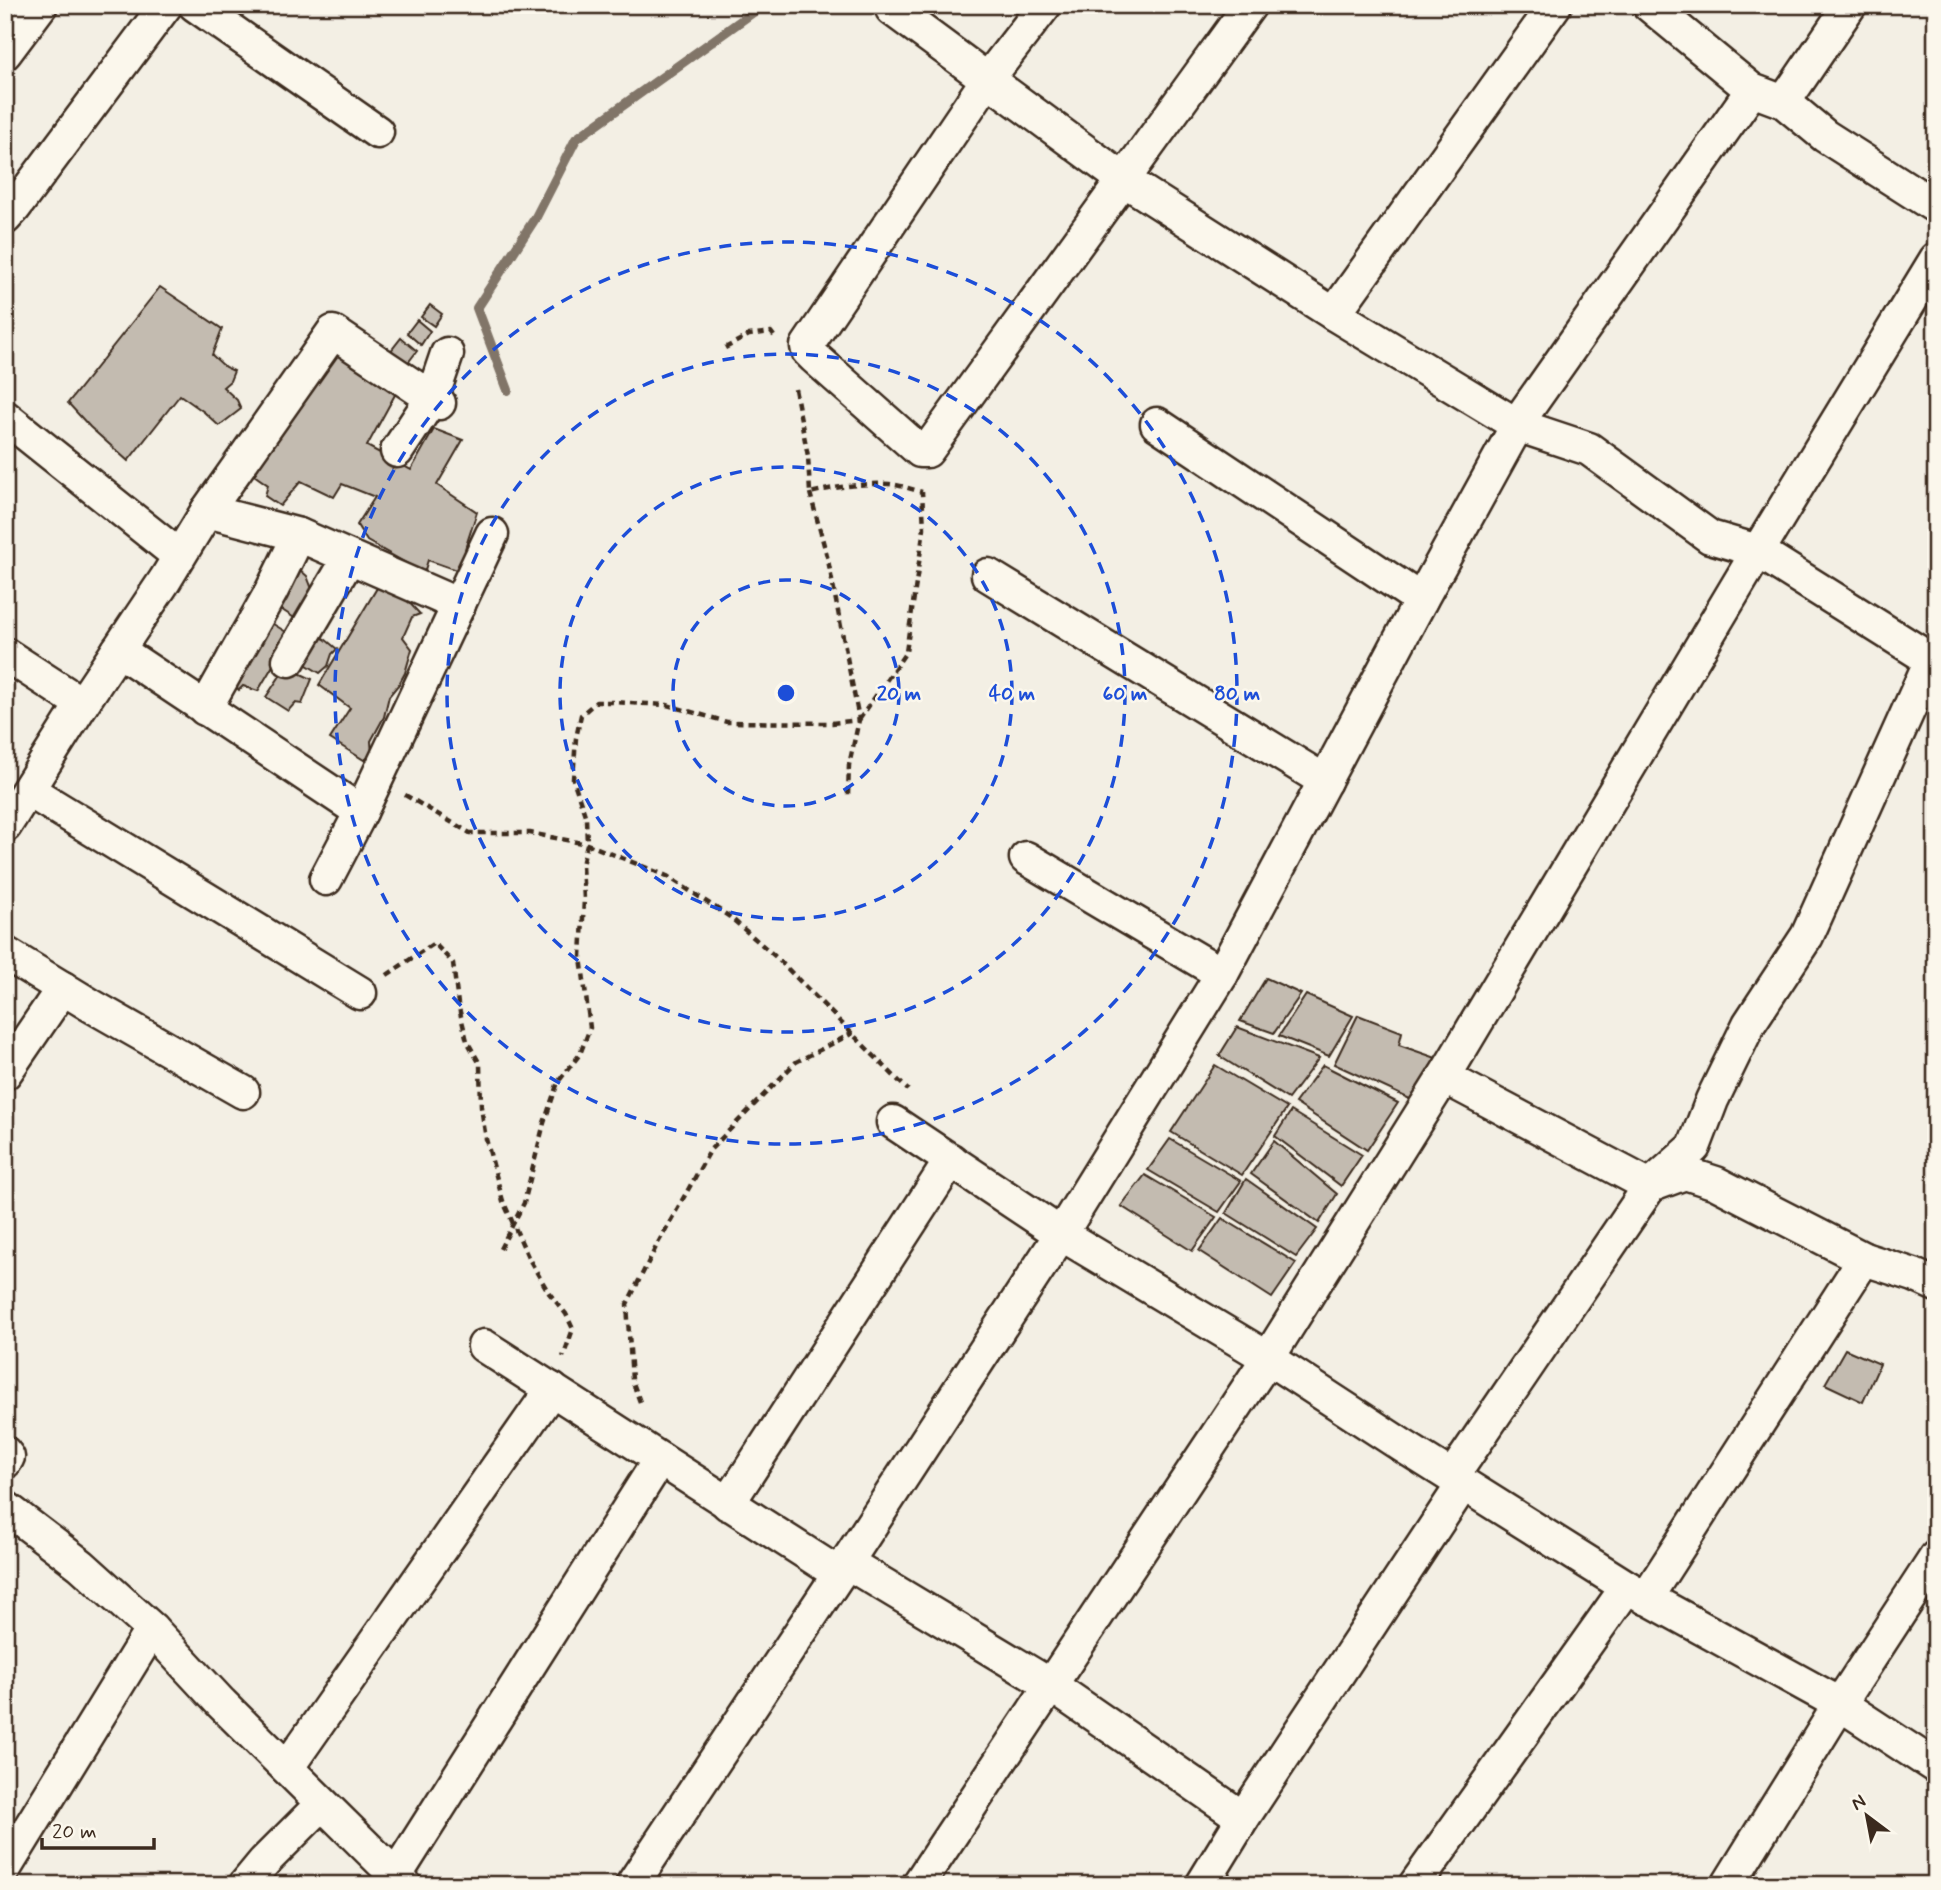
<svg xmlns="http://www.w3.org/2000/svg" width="1941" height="1890" viewBox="0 0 1941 1890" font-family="Mynerve,sans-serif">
<rect width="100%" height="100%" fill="#f3efe4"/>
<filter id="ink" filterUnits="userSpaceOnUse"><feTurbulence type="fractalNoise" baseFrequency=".0143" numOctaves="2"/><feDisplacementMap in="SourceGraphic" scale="14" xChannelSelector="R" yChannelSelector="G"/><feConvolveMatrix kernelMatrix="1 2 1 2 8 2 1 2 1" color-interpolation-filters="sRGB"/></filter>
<g filter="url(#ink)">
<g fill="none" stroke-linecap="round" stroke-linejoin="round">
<polyline stroke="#817468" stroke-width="10" points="508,390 477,308 536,217 576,139 763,5"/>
</g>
<g fill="#c3bbb0" stroke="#3b2a1e" stroke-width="2">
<polygon points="160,287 222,329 212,355 225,367 234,371 230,381 223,387 237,400 241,409 219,426 204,412 180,395 128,461 90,427 68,403"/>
<polygon points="430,305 442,314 434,326 421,317"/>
<polygon points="417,320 430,331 421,345 407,333"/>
<polygon points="401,338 417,351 407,364 390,352"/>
<polygon points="336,350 397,391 367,446 411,470 434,429 463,440 437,485 477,512 465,549 470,554 459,571 428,560 424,573 367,541 357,525 375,497 342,484 334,497 301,481 280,506 265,496 268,485 254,475 277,437"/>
<polygon points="299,569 307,576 312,589 310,593 312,608 300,608 298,613 303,619 302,623 273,604"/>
<polygon points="377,588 401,594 420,614 412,617 403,637 412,649 405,673 399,684 389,696 384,717 371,741 372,755 364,760 330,739 350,708 319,685"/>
<polygon points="265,619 291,635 258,691 243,686 239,690 235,686"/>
<polygon points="309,632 325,639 337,649 332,654 328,666 320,673 294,657"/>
<polygon points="286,667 312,679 302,704 295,703 288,711 266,697"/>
<polygon points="1266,978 1301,994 1274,1033 1240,1021"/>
<polygon points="1306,995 1353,1016 1329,1056 1279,1036"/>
<polygon points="1358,1015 1402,1032 1399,1045 1439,1059 1412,1100 1334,1064"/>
<polygon points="1237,1027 1319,1058 1288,1099 1219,1056"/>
<polygon points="1215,1065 1287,1108 1242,1175 1171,1132"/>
<polygon points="1323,1065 1398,1103 1367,1150 1295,1103"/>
<polygon points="1291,1111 1362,1155 1341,1186 1275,1136"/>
<polygon points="1170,1139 1241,1181 1219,1212 1148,1170"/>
<polygon points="1274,1141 1337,1194 1319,1223 1251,1174"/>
<polygon points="1145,1175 1216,1217 1192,1251 1121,1206"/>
<polygon points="1246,1179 1317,1229 1296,1257 1226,1213"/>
<polygon points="1222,1218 1296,1263 1272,1298 1199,1251"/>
<polygon points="1845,1349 1880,1364 1863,1402 1825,1384"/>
</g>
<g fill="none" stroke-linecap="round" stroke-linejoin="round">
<defs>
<g id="minor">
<polyline points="195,5 377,132"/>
<polyline points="1045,5 987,80 807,346 808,351 814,357 920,451 927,451 1250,5"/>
<polyline points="1649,5 1752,90 1784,102 1825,136 1936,207"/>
<polyline points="892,9 1124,180 1334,314 1517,425 1589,449 1710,537 1758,551 1936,663"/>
<polyline points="5,53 41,5"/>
<polyline points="1784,102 1850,5"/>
<polyline points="5,218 15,207 166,5"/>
<polyline points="1334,314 1555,5"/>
<polyline points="5,417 179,556"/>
<polyline points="1157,424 1421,600"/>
<polyline points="397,451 432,398 447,354"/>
<polyline points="207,511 299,535 459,605"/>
<polyline points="988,575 1325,781"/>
<polyline points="118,650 361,812"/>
<polyline points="5,654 82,704"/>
<polyline points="289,660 349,558"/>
<polyline points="205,709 271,592 299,535"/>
<polyline points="28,790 360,993"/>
<polyline points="5,826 82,704 165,580 207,511 333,332 439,403"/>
<polyline points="1026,858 1222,974"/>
<polyline points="326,879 361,812 492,534"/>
<polyline points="5,953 92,1006 243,1092"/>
<polyline points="5,1073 63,988"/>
<polyline points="1444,1077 1650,1186 1685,1173 1716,1183 1864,1259 1914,1275 1936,1285"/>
<polyline points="893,1122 1061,1234 1268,1358 1403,1446 1627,1587 1840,1704 1936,1767"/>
<polyline points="484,1346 839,1574"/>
<polyline points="5,1453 8,1457 5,1462"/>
<polyline points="1452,1477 1650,1186 1694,1147 1712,1100 1749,1024 1807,936 1931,660"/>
<polyline points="728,1504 951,1160"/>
<polyline points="5,1507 81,1565 152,1629 221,1703 405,1885"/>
<polyline points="846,1562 1052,1686 1243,1818"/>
<polyline points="1646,1598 1864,1259"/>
<polyline points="287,1768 552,1389"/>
<polyline points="5,1868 152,1629"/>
<polyline points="396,1875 660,1459"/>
<polyline points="245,1885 264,1862 322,1804"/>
<polyline points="632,1885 839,1574 1061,1234 1222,974 1421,600 1523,415 1752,90"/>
<polyline points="918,1885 1268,1358 1444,1077 1758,551 1936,259"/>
<polyline points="1202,1885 1243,1818 1463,1484"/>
<polyline points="1415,1885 1627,1587"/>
<polyline points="1728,1885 1840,1704 1936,1557"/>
</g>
</defs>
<use href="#minor" stroke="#3b2a1e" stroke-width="37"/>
<g stroke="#3b2a1e" stroke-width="4.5" stroke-dasharray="7 5" stroke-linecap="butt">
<polyline points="725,348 749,335 771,332 774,336"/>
<path d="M 795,389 L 808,456 L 810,493 C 835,487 863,483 889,484 C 900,485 911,489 922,492"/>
<polyline points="810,493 828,560 859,719"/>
<polyline points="859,720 906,652 924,528 922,492"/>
<polyline points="405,795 470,833 530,833 587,844 667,876 730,917 777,958 908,1090"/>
<polyline points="387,975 434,943 453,963 458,1004 467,1041 480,1064 481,1107 486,1139 503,1201 529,1259 549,1293 566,1314 573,1329 563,1357"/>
<polyline points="500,1249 524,1203 544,1123 558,1082 580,1054 590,1028 581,957 584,899 582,865 587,844 586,818 573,779 576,738 581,715 596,702 611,702 667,705 727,722 832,723 859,720 849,765 848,795"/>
<polyline points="640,1402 632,1380 627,1304 658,1243 711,1149 796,1062 853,1033"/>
</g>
<use href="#minor" stroke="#fbf7ec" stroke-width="32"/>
</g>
</g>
<g fill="none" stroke="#1d4ed8" stroke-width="3.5" stroke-dasharray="12 9">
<circle cx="786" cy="693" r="113"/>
<circle cx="786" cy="693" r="226"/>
<circle cx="786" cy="693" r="339"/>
<circle cx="786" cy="693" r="451"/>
</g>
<circle cx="786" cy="693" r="10" fill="#1d4ed8" stroke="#fbf7ec" stroke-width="3.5"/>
<g font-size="21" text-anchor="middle" font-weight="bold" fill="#1d4ed8" stroke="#fbf7ec" stroke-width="5" stroke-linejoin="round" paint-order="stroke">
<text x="899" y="700">20 m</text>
<text x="1012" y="700">40 m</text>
<text x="1125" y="700">60 m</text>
<text x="1237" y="700">80 m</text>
</g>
<rect width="1941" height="1890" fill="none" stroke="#fbf7ec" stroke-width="28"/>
<rect x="14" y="14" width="1913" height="1862" fill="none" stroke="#3b2a1e" stroke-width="2.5" filter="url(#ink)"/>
<g transform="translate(1867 1816) rotate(328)" stroke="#fbf7ec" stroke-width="5" paint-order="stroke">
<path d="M0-5L12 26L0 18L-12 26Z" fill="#3b2a1e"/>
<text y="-10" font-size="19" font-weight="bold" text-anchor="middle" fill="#3b2a1e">N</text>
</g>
<path d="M42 1838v10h112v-10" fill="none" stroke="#3b2a1e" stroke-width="3.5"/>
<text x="52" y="1838" font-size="21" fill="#3b2a1e" stroke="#fbf7ec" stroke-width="5" paint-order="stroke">20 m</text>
</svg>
